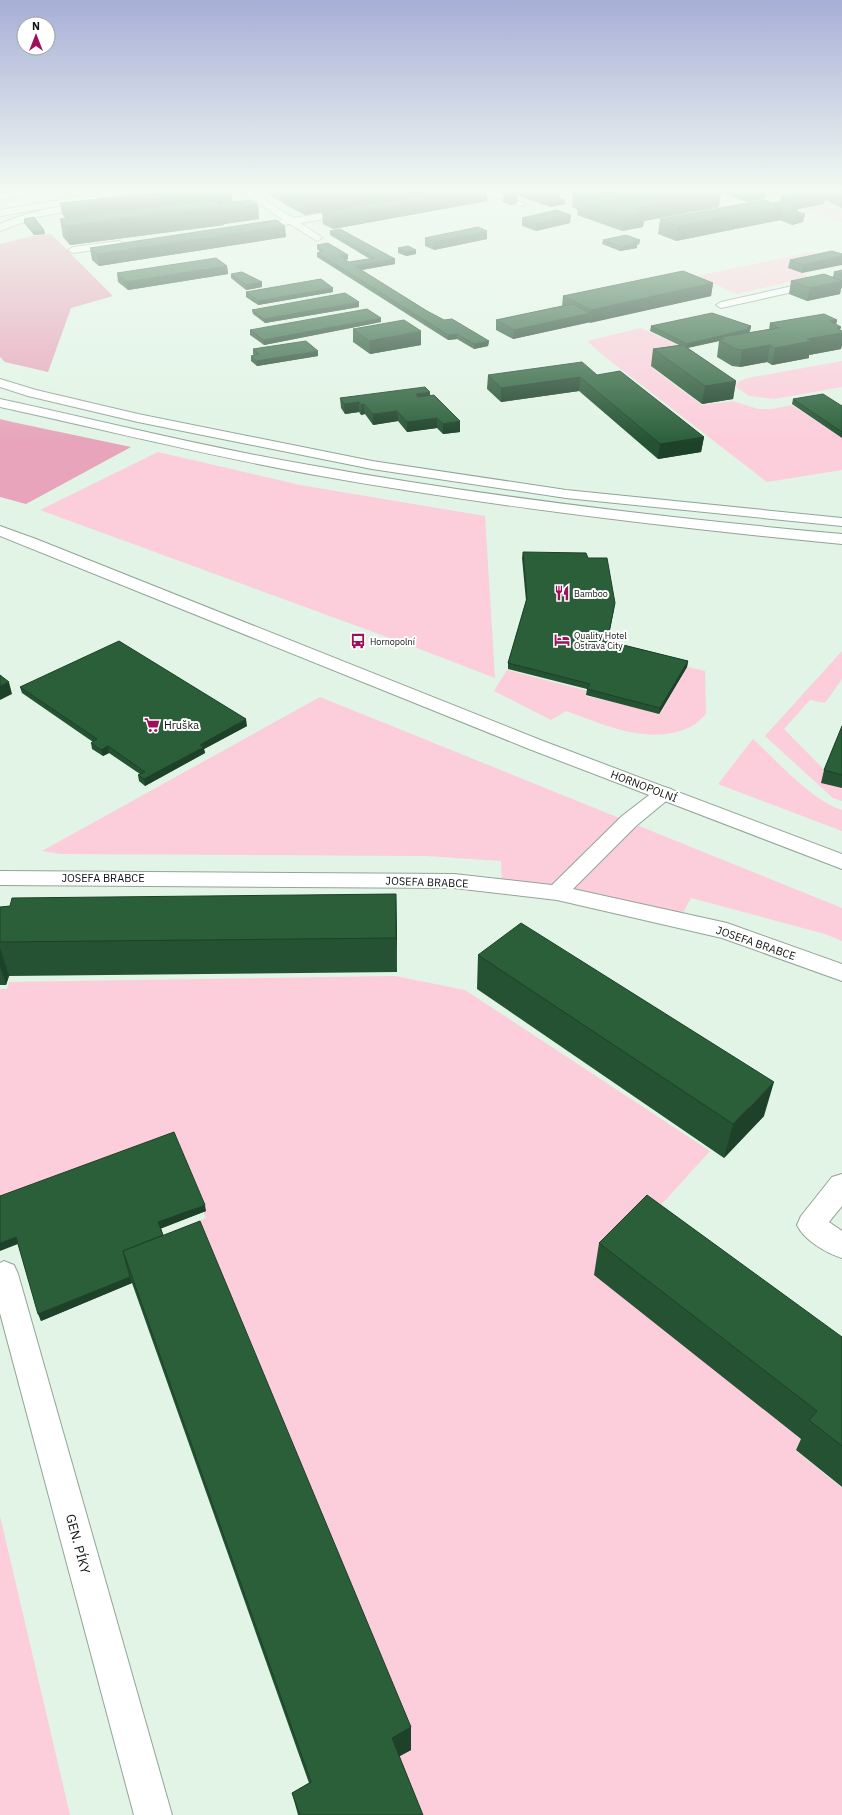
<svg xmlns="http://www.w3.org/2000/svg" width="842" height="1815" viewBox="0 0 842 1815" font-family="'IBM Plex Sans',sans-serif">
<rect width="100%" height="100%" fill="#e1f4e5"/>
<g fill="#fccddb">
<polygon points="743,189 807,189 810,190 770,197"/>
<polygon points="831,203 842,208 842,222 803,208"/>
<polygon points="811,252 830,259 789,268 811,277 737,294 697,276"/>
<polygon points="641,328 686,349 682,363 652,368 702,405 733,401 758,409 772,409 792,405 842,438 842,470 767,482 604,356 587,341"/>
<polygon points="842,361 842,387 774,399 749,396 736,387 738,382 748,378"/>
<polygon points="158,452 300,485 485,516 495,678 417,648 40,510"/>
<polygon points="842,651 842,679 825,703 810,700 784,729 842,788 842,801 833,798 765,736"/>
<path d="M 684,666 L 705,671 L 706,714 C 702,718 697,723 692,726 C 651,747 605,725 566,711 L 551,720 L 494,691 L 507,670 L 588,691 L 586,696 L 657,712 Z"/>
<polygon points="320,697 842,908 842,941 825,934 691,898 679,920 502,887 501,861 426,856 60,854 42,851"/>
<path d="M 753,739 C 778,762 811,800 842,810 L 842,831 L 718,784 Z"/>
<polygon points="395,976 465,990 710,1151 640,1228 694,1353 803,1441 796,1451 842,1488 842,1815 415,1815 162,1236 206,1218 175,1146 0,1210 0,989 7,989 9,982"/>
<polygon points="0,1516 70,1815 0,1815"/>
</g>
<g fill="#e7a4ba">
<polygon points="51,234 113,296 71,308 48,372 5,362 0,357 0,244 33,236"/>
<polygon points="0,419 17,423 131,447 26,504 0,497"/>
</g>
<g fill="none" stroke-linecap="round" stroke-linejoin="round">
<defs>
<g id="street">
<polygon points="239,189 248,189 293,218 351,209 356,212 351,215 300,223 320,236 322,238 317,241 290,224 253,230 250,229 250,225 283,220"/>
<polygon points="478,189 489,189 525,204 524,206 518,206 479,191"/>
<polygon points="119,241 124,244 122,246 73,253 68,250 73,247"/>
<polygon points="842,275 842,281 721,308 716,305 721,302"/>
<polygon points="664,787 671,789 674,793 671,797 636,826 573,889 727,923 842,964 842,981 722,938 557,900 454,888 0,885 0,871 454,874 552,885 622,816 657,789"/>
<path d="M 842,1174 L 842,1206 L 829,1222 L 842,1231 L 842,1258 C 826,1253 804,1240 797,1225 L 801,1216 L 832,1177 Z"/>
<polygon points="4,1261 14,1265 18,1274 172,1815 134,1815 0,1313 0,1263"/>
</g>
<g id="secondary">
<polygon points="124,189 142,189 138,192 0,216 0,210"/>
<polygon points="0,526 36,539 543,741 842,854 842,869 529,749 0,536"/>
</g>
<g id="highway">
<polygon points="32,189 49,189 45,192 0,200 0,194"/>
<polygon points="166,189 185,189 181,192 125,201 121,198 125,195"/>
<path d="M 91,201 L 94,202 L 94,206 L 37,217 L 0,231 L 0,224 C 29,211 60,206 91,201 Z"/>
<polygon points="0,379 36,390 138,414 372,461 566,490 842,518 842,526 566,498 372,469 138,422 28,396 0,387"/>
<path d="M 0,399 C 105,422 209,448 315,466 C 489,497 665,518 842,534 L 842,544 C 665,527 489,506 315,475 C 209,456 105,430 0,407 Z"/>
</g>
</defs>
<use href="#street" stroke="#92a596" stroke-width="2"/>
<use href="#secondary" stroke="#92a596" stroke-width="2"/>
<use href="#highway" stroke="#92a596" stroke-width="2"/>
<use href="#street" fill="#fff" fill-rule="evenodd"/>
<use href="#secondary" fill="#fff" fill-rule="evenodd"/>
<use href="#highway" fill="#fff" fill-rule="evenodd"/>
</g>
<g fill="#245232">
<polygon points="261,189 301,189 304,190 311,192 376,189 485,189 487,190 487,201 333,229 323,224 322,212 365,205 305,215 288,206"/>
<polygon points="500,189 560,189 559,198 565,200 565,204 550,207 517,195 517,203 510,205 503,202 504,191 506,191"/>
<polygon points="573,189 709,189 719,207 644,221 643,227 622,231 577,215 578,210 572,207"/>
<polygon points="710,189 763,189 766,198 747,202"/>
<polygon points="820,189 842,189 842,208 825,200 824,204 798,209 798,212 805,214 803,222 792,225 780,220 676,241 658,234 660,219 774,203 780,202 781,196 819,194"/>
<polygon points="231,191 232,202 218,203 258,205 259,219 224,224 224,225 70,245 63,237 60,219 65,218 62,214 60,203"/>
<polygon points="522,218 570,223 536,231 522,226"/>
<polygon points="24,219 44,230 45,234 34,235 24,223"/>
<polygon points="330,231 395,259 395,264 361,270 427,311 444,320 489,341 488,346 474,349 457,339 448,340 317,257 317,253 320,252 317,249 317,245 348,255 348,259 345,260 349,262 370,259 330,235"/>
<polygon points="286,237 99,266 92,260 90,248"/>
<polygon points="425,238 487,239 434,250 425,246"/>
<polygon points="603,240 640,240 639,244 637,245 637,248 620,251 602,244"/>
<polygon points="398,248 416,250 416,254 406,256 398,253"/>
<polygon points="842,254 802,273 788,268 790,260"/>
<polygon points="227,266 228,274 128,290 118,282 117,273"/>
<polygon points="842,270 842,289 841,288 840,294 807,301 789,294 791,281 833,277 834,272"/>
<polygon points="231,274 262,282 262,287 246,290 231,278"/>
<polygon points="713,283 711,296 513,339 496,330 496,320 562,306 563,296"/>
<polygon points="246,292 333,292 258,305 246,297"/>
<polygon points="359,307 265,323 253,314 252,310"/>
<polygon points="837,320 836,324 840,330 841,349 809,355 809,358 772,365 767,362 740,367 732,366 717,357 719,341 688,348 736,381 733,399 702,404 651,366 653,349 679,345 650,331 651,326 751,326 750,331 748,333 769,329 770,323"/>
<polygon points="381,322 264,345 250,335 250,330"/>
<polygon points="353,329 421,345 370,354 353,342"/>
<polygon points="253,349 318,356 257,366 251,361 251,356 254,355 253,354"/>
<polygon points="488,375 597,375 704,437 701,452 658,459 579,391 501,402 487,389"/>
<polygon points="430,395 460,432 443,434 437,428 407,432 398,421 373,425 365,414 361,415 359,412 345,414 341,408 340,398"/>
<polygon points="793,399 842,406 842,438 792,404"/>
<polygon points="523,552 588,558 614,609 608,641 688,661 687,667 659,714 586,695 587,689 508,669 508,663 526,601 522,558"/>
<polygon points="20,687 247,726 204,749 205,753 145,786 139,781 138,775 140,774 109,753 103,756 92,749 91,743 93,742 22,693"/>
<polygon points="842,726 842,788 821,783 824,770"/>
<polygon points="396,894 397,972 9,976 6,985 0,985 0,907"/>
<polygon points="478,955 764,1116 724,1158 477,989"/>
<polygon points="0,1196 206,1211 161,1228 163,1235 411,1727 411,1750 399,1756 423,1815 298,1815 292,1793 309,1783 132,1283 41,1321 18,1244"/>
<polygon points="599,1243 842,1337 842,1487 796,1450 801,1439 594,1275"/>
</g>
<g fill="#1d4229">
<polygon points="376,189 422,189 422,195 305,215 304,201"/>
<polygon points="422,189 456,189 422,195"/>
<polygon points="553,189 560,189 559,201 543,200 543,204 542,205 543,191"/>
<polygon points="599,189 671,189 588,204 589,190"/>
<polygon points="487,190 487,201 333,229 333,217"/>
<polygon points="768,190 766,198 747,202 748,194"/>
<polygon points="231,191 232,202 66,220 64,208"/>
<polygon points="518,192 517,203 510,205 510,194"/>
<polygon points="721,193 719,207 644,221 643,227 622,231 624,217 634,209"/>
<polygon points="826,196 824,204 798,209 797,216 805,214 803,222 792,225 793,216 791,210 796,209 797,202"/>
<polygon points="565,200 565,204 550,207 551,203"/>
<polygon points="258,205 259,219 224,224 224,225 70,245 67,226 222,206"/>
<polygon points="782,206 780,220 676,241 678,226"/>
<polygon points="571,215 570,223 536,231 537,223"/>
<polygon points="285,226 286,237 99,266 97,254"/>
<polygon points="44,230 45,234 34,235 33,231"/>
<polygon points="487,231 487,239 434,250 434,242"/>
<polygon points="640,240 639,244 637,245 637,248 620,251 621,247"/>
<polygon points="416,250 416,254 406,256 406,252"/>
<polygon points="348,255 348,259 340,261 340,256"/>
<polygon points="842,256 842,265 802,273 803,265"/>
<polygon points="395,259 395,264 356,271 355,266"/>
<polygon points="227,266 228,274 128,290 126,282"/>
<polygon points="842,281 840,294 807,301 810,288"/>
<polygon points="262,282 262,287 246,290 246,285"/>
<polygon points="713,283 711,296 590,323 591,310"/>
<polygon points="333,288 333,292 258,305 258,301"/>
<polygon points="359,302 359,307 265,323 264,319"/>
<polygon points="590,313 590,322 513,339 514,330"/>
<polygon points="381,318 381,322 264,345 263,340"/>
<polygon points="837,320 834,334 837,328 841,327 839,333 842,333 842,346 841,349 809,355 809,358 772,365 775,348 807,339 830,321"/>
<polygon points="751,326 750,331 749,332 748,334 724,339 721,337 720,340 719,340 719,341 686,348 687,344 747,328"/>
<polygon points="421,331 421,345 370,354 369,341"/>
<polygon points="457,334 457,339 448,340 448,335"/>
<polygon points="489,341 488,346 474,349 474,344"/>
<polygon points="770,345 767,362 740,367 742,350"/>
<polygon points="318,351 318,356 257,366 256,361"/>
<polygon points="580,377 579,391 501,402 501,388"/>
<polygon points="736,381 733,399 702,404 705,386"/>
<polygon points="430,392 430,402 416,404 416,394"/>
<polygon points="359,402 359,412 345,414 344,404"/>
<polygon points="364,404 365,414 361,415 361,405"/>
<polygon points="397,411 398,421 373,425 373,414"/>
<polygon points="437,418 437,428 407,432 407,422"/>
<polygon points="460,421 460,432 443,434 443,424"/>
<polygon points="704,437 701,452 658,459 660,444"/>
<polygon points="615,603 614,609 606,647 607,641"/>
<polygon points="688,661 687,667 659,714 660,708"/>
<polygon points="9,682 12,694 0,700 0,686"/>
<polygon points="246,719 247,726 204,749 205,753 145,786 144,779 200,745"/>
<polygon points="108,746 109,753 103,756 101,750"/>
<polygon points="396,894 397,928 397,972 396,938"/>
<polygon points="0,948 9,976 6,985 0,966"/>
<polygon points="774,1082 764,1116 724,1158 733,1124"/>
<polygon points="205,1205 206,1211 160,1229 158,1222"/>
<polygon points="16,1237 18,1244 0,1251 0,1243"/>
<polygon points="130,1277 132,1283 41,1321 38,1314"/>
<polygon points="411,1727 411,1750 393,1760 392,1738"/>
</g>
<g fill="#2a5f3a" stroke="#1d4229">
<polygon points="197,189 229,189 231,191 64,208 60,203"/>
<polygon points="278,189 301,189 304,190 288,192 288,195"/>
<polygon points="331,189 376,189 304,201 288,192 308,190 311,192"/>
<polygon points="455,189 485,189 487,190 333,217 322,212"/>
<polygon points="537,189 553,189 543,191"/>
<polygon points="579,189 599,189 589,190 604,196 648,189 709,189 721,193 634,209 645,213 624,217 578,201 588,199 573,193 585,191"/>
<polygon points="733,189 763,189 768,190 748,194"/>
<polygon points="820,189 842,189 842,199"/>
<polygon points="511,190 518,192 510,194 504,191"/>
<polygon points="809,191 826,196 797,202 781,196"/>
<polygon points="558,198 565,200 551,203 543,200"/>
<polygon points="213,200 222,206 67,226 60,219"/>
<polygon points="250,200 258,205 222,210 222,206 219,204"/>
<polygon points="764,200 782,206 678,226 660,219"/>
<polygon points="781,202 798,208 791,210 805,214 793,216 781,212 782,206 774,203"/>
<polygon points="556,210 571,215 537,223 522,218"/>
<polygon points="34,217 44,230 33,231 24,219"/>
<polygon points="276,220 285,226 97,254 90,248"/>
<polygon points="478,227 487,231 434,242 425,238"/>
<polygon points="340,229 395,259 355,266 427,311 444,320 452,319 489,341 474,344 457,334 448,335 317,253 324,251 317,245 328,243 348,255 340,256 349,262 375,258 330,231"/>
<polygon points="626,235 640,240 633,242 637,243 621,247 603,240"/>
<polygon points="408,246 416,250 406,252 398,248"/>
<polygon points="832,251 842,254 842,256 803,265 790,260"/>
<polygon points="216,258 227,266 126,282 117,273"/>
<polygon points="842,270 842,275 834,272"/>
<polygon points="683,271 713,283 591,310 563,296"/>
<polygon points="242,272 262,282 246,285 231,274"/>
<polygon points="824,274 842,281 810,288 791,281"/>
<polygon points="321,279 333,288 258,301 246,292"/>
<polygon points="345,293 359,302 264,319 252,310"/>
<polygon points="572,304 590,313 514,330 496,320"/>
<polygon points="367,309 381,318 263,340 250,330"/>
<polygon points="712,313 751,326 747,328 749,329 687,344 651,326"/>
<polygon points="824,314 837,320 830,321 841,327 837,328 842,331 842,333 807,339 812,341 775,348 770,345 742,350 735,349 719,340 724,339 721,337 779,328 770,323"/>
<polygon points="404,320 421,331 369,341 353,329"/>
<polygon points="306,341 318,351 256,361 251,356 259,354 253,349"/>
<polygon points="683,345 736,381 705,386 653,349"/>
<polygon points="582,362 597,375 620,371 704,437 660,444 580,377 501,388 488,375"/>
<polygon points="425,387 430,392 416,394 418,397 434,395 460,421 443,424 437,418 407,422 397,411 373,414 364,404 361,405 359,402 344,404 340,398"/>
<polygon points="823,394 842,406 842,432 793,399"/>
<polygon points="523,552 586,553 588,558 607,558 615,603 607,641 688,661 660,708 587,689 590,684 508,663 527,598"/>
<polygon points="119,641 246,719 200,745 204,747 144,779 138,775 145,772 108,746 101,750 91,743 97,739 20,687"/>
<polygon points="0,675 9,682 0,686"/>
<polygon points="842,726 842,775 824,770"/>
<polygon points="396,894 396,938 0,942 0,907 10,906 12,898"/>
<polygon points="521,923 774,1082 733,1124 478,955"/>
<polygon points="174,1132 205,1205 158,1222 163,1235 123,1251 130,1277 38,1314 16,1237 0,1243 0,1196"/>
<polygon points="647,1195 842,1337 842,1446 809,1420 817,1411 599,1243"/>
<polygon points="200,1221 411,1727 392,1738 423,1815 300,1815 292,1793 311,1782 123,1251"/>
</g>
<linearGradient id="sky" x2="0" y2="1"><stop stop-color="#a7aed6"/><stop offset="0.43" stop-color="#f2faf3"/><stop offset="1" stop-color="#f2faf3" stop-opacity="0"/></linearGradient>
<rect width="842" height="443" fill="url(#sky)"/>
<defs>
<symbol id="restaurant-bare" viewBox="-9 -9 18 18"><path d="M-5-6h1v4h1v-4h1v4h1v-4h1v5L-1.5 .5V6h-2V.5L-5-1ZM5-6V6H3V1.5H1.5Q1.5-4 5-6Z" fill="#a01058" stroke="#fff" stroke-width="2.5" paint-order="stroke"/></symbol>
<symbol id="hotel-bare" viewBox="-9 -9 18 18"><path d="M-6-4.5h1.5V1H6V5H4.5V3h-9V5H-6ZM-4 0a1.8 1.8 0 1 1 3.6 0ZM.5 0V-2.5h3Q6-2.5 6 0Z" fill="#a01058" stroke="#fff" stroke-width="2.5" paint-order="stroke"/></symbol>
<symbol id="bus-bare" viewBox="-9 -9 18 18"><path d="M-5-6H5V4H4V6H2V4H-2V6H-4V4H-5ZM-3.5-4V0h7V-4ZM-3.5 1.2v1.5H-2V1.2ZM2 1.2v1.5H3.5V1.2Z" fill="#a01058" stroke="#fff" stroke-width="2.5" paint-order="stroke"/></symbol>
<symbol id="supermarket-bare" viewBox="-9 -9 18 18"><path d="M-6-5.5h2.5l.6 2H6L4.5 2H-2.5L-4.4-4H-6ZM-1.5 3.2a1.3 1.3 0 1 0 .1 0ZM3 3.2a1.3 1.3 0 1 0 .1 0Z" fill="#a01058" stroke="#fff" stroke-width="2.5" paint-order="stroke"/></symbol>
</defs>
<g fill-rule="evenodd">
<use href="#restaurant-bare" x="551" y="582" width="22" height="22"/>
<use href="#hotel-bare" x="551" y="629" width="22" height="22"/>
<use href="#bus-bare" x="347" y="630" width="22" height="22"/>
<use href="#supermarket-bare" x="141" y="714" width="22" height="22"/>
</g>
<g text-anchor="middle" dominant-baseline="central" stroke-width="4" stroke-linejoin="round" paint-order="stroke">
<g font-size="9" fill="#101611" stroke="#fff" text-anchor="start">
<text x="574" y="593">Bamboo</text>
<text x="574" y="635">Quality Hotel<tspan x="574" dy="10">Ostrava City</tspan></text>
<text x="370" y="641">Hornopolní</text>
</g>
<g font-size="11" fill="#101611" stroke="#fff" text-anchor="start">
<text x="164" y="725">Hruška</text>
</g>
<g font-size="11" fill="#101611" stroke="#fff">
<text transform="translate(644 786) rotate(21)">HORNOPOLNÍ</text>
<text x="103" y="878">JOSEFA BRABCE</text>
<text transform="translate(427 882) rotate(2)">JOSEFA BRABCE</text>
<text transform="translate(756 943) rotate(19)">JOSEFA BRABCE</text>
</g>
<g font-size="13" fill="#101611" stroke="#fff">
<text transform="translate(78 1544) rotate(75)">GEN. PÍKY</text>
</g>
</g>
<g transform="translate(36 36)"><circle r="19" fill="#ffffff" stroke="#9fa2a0"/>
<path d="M0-3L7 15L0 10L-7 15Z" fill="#a01058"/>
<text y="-6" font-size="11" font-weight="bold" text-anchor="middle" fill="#101611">N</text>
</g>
</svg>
